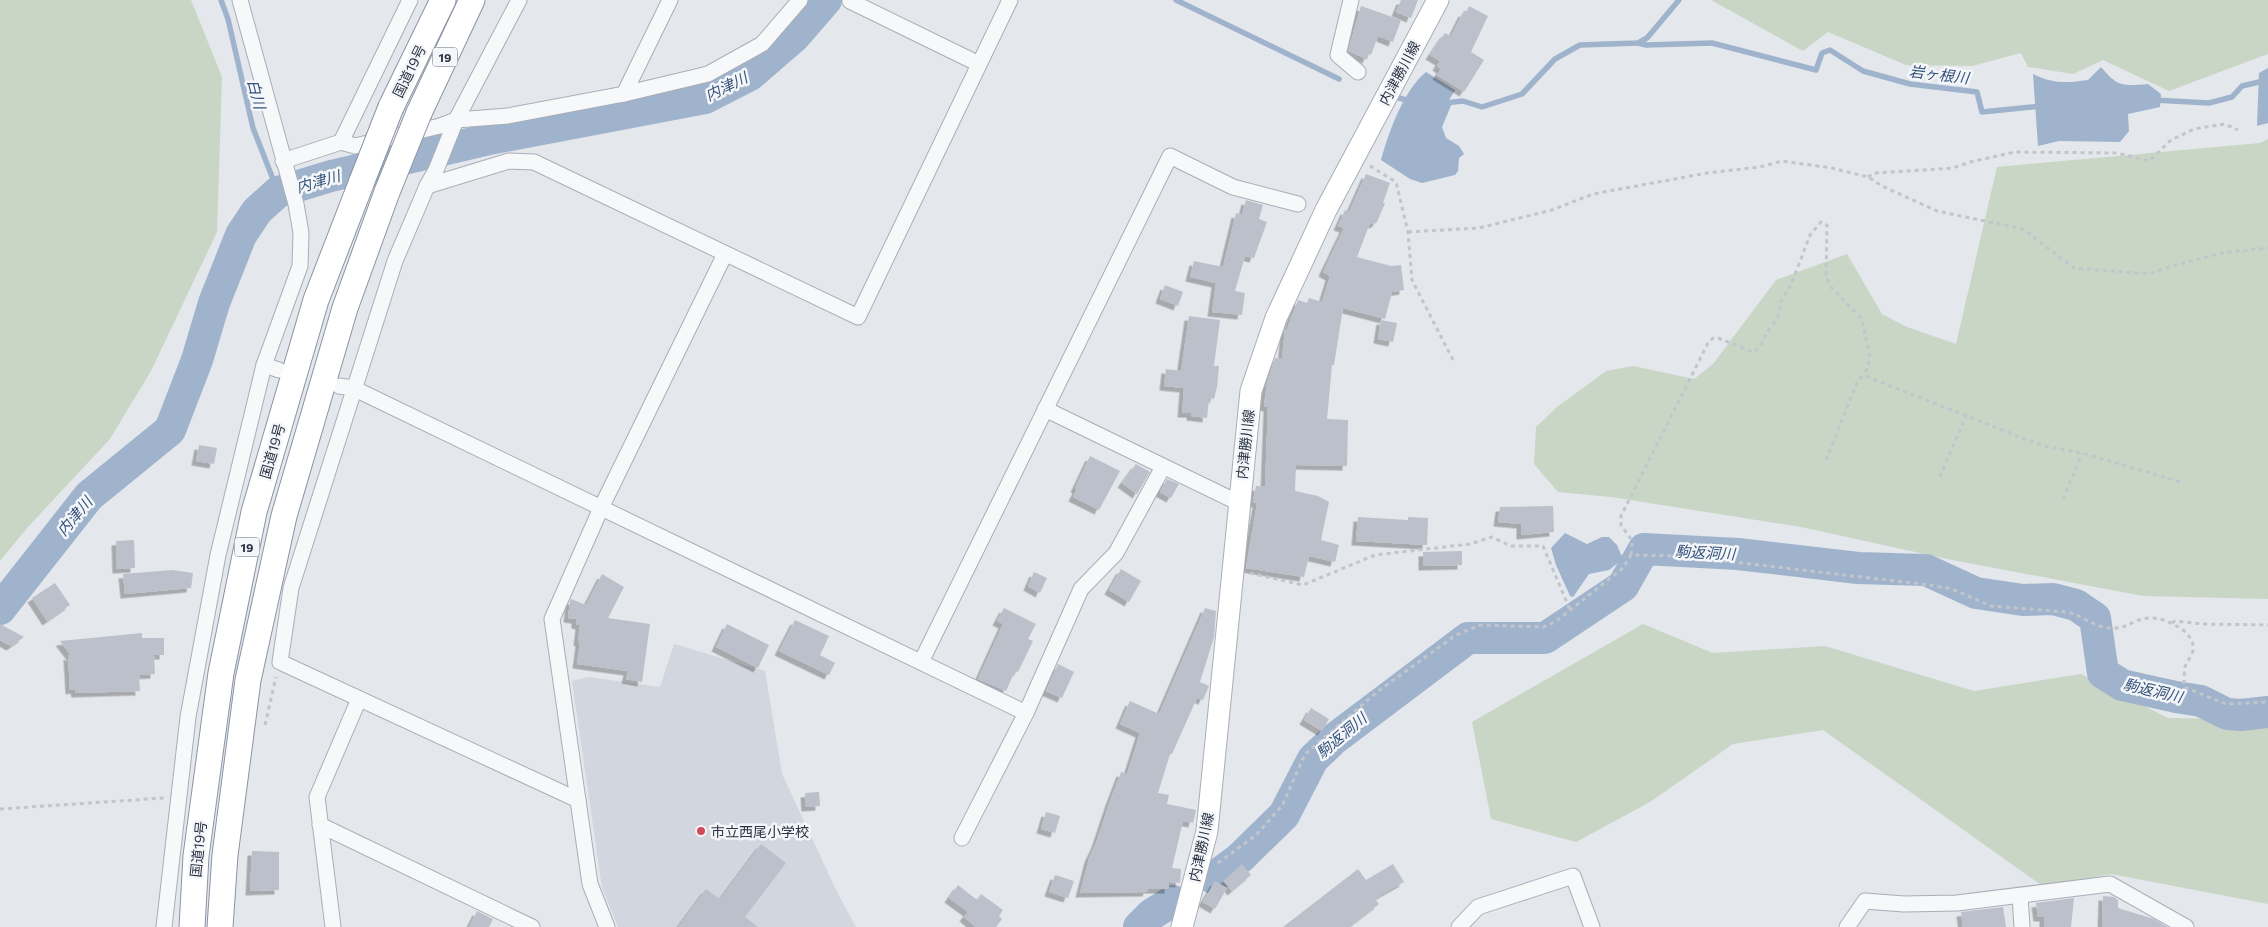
<svg xmlns="http://www.w3.org/2000/svg" width="2268" height="927" viewBox="0 0 2268 927" font-family="Commissioner,'Noto Sans JP',sans-serif">
<defs>
<filter id="shadow"><feDropShadow dx="-4.5" dy="4.5" stdDeviation="0" flood-color="#0004"/></filter>
</defs>
<rect width="100%" height="100%" fill="#e4e7ec"/>
<polygon fill="#d2d6de" points="674,644 765,671 782,774 838,894 856,927 618,927 602,888 572,681 589,677 660,687"/>
<g fill="#c9d6c5">
<polygon points="0,0 191,0 222,77 217,232 151,371 110,439 27,528 0,561"/>
<polygon points="1711,0 2268,0 2268,54 2169,91 2103,60 2073,74 2028,67 2021,53 1972,66 1906,65 1828,32 1803,51"/>
<polygon points="2268,139 2268,599 2143,596 1952,560 1801,527 1611,497 1558,492 1534,464 1536,427 1557,407 1606,371 1633,366 1694,379 1713,364 1776,280 1847,254 1882,314 1907,327 1956,344 1997,167 2260,143"/>
<polygon points="1643,624 1713,653 1825,646 1974,691 2081,674 2168,718 2268,720 2268,904 2111,874 2044,887 1823,730 1733,744 1650,802 1576,842 1491,819 1472,722"/>
</g>
<g fill="#9fb4cc">
<path d="M 2101,67 C 2118,87 2122,86 2148,84 L 2161,94 L 2160,107 L 2128,114 L 2129,131 L 2120,142 L 2059,141 L 2038,146 L 2033,74 C 2052,84 2068,83 2088,80 Z"/>
<polygon points="2268,68 2268,123 2257,126 2259,73"/>
<path d="M 1426,72 L 1455,90 L 1449,100 L 1452,103 L 1442,127 L 1446,138 L 1459,146 L 1464,154 L 1459,158 L 1458,171 L 1455,175 L 1422,183 L 1410,179 L 1381,160 C 1389,132 1403,91 1426,72 Z"/>
<polygon points="1565,533 1587,544 1602,537 1609,537 1617,545 1623,559 1609,570 1589,574 1573,597 1570,596 1556,565 1551,548"/>
</g>
<g fill="none" stroke-linecap="round" stroke-linejoin="round">
<g stroke="#9fb4cc" stroke-width="5.5">
<polyline points="221,0 228,19 253,128 278,192"/>
<polyline points="1176,0 1339,79"/>
<polyline points="1638,43 1646,45 1712,43 1816,70 1822,53 1830,50 1863,71 1910,84 1977,92 1982,112 2042,106"/>
<polyline points="1399,98 1410,101"/>
<polyline points="2154,100 2209,103 2232,97 2242,86 2259,82 2268,83"/>
<polyline points="1444,103 1463,101 1482,107 1522,94 1555,59 1580,45 1638,43 1647,38 1679,0"/>
</g>
<g stroke="#9fb4cc" stroke-width="32">
<polyline points="0,609 89,496 170,430 197,360 214,303 241,235 257,211 278,192 331,176 494,138 705,98 750,75 794,37 826,0"/>
<polyline points="1213,878 1240,858 1284,815 1313,759 1334,739 1468,638 1545,638 1623,586 1644,549 1738,554 1858,568 1926,570 1976,593 2023,600 2053,599 2076,605 2095,618 2103,673 2122,685 2176,697 2201,701 2227,714 2241,715 2268,712"/>
<polyline points="1139,927 1152,914 1173,901"/>
</g>
</g>
<g fill="#bbc0ca" filter="url(#shadow)">
<polygon points="1401,0 1418,0 1411,18 1396,12"/>
<polygon points="1361,6 1401,20 1393,42 1378,36 1371,55 1369,54 1367,59 1348,51"/>
<polygon points="1469,6 1488,16 1471,52 1484,60 1464,92 1437,75 1441,69 1437,66 1440,61 1430,55 1445,33 1451,36 1463,12 1466,13"/>
<polygon points="1366,174 1390,183 1383,203 1385,203 1377,222 1374,224 1370,223 1357,257 1391,266 1401,265 1404,290 1392,292 1385,319 1343,308 1334,365 1332,365 1327,419 1348,420 1347,466 1296,465 1295,491 1318,496 1329,502 1321,540 1339,545 1335,562 1309,556 1304,577 1246,568 1257,503 1253,502 1256,486 1265,487 1268,407 1264,406 1267,383 1275,358 1282,359 1285,330 1287,329 1298,300 1307,303 1309,298 1322,302 1330,276 1323,272 1344,228 1338,226 1345,210 1349,212"/>
<polygon points="1246,200 1263,205 1259,219 1267,222 1254,258 1245,256 1235,291 1245,293 1242,315 1212,312 1216,283 1190,277 1194,261 1223,267 1236,213 1242,215"/>
<polygon points="1165,285 1183,292 1178,306 1160,299"/>
<polygon points="1189,316 1220,320 1214,366 1219,366 1217,387 1214,399 1209,398 1207,418 1191,416 1191,413 1182,413 1184,388 1164,386 1166,369 1181,371"/>
<polygon points="1381,320 1397,323 1393,342 1378,339"/>
<polygon points="199,445 217,448 214,464 196,461"/>
<polygon points="1090,456 1120,471 1099,510 1073,497 1077,489 1075,488"/>
<polygon points="1136,464 1150,472 1137,494 1122,483"/>
<polygon points="1167,479 1179,484 1171,498 1160,492"/>
<polygon points="1553,506 1554,532 1521,535 1521,524 1498,522 1500,507"/>
<polygon points="1358,517 1408,520 1408,517 1428,518 1427,545 1356,541"/>
<polygon points="134,540 135,568 117,569 116,541"/>
<polygon points="1462,551 1462,565 1423,566 1423,552"/>
<polygon points="1121,569 1141,581 1129,602 1109,590"/>
<polygon points="172,570 193,573 191,588 125,594 123,574"/>
<polygon points="1034,572 1047,578 1040,593 1028,586"/>
<polygon points="602,574 624,587 608,618 650,624 642,682 626,679 628,671 577,664 580,642 578,641 580,625 576,624 576,619 568,618 570,601 571,599 586,605"/>
<polygon points="55,583 70,605 47,621 32,598"/>
<polygon points="1004,608 1036,624 1028,639 1033,641 1018,672 1015,671 1006,691 978,679 1003,624 997,621"/>
<polygon points="1205,608 1216,611 1214,637 1200,682 1209,686 1203,700 1197,698 1172,754 1170,754 1158,793 1169,795 1167,804 1196,810 1193,823 1183,821 1172,868 1181,869 1180,883 1169,882 1169,889 1148,889 1147,892 1080,893 1089,858 1096,843 1110,801 1121,772 1127,774 1140,733 1120,724 1130,701 1159,714"/>
<polygon points="795,620 829,636 820,655 835,663 829,675 779,651"/>
<polygon points="0,624 24,637 11,646 0,640"/>
<polygon points="727,624 769,645 758,668 716,647"/>
<polygon points="142,633 142,638 164,638 164,655 154,655 155,674 139,675 140,691 76,693 75,689 70,690 68,655 72,657 60,641"/>
<polygon points="1058,664 1074,672 1062,698 1046,691"/>
<polygon points="1311,708 1329,719 1322,731 1304,720"/>
<polygon points="819,792 820,806 806,807 805,793"/>
<polygon points="1046,812 1060,816 1055,833 1041,829"/>
<polygon points="761,844 786,863 745,917 758,927 678,927 706,889 720,899"/>
<polygon points="252,851 279,852 279,890 250,891"/>
<polygon points="1242,864 1251,875 1232,891 1223,881"/>
<polygon points="1393,864 1404,882 1379,896 1380,898 1376,900 1379,904 1349,927 1283,927 1358,869 1366,880"/>
<polygon points="1055,875 1074,881 1068,898 1049,892"/>
<polygon points="1215,881 1227,888 1215,909 1203,902"/>
<polygon points="958,885 977,900 981,894 1003,910 999,916 1002,919 996,927 976,927 964,917 968,912 949,898"/>
<polygon points="2103,896 2114,897 2118,900 2118,908 2154,919 2167,927 2102,927"/>
<polygon points="2074,898 2071,927 2044,927 2044,917 2038,917 2036,903"/>
<polygon points="2003,907 2006,927 1963,927 1961,912"/>
<polygon points="477,911 493,919 489,927 469,927"/>
</g>
<g fill="none" stroke-linecap="round" stroke-linejoin="round">
<defs>
<g id="minor">
<polyline points="519,0 456,120 436,170 427,186 395,261 291,588 280,662 578,800"/>
<polyline points="1351,0 1338,55 1358,72"/>
<polyline points="850,1 979,64"/>
<polyline points="624,94 670,0"/>
<polyline points="341,142 410,0"/>
<polyline points="283,161 341,142 355,146 440,126 456,120 508,116 624,94 708,74 762,44 800,0"/>
<polyline points="427,186 509,161 534,162 858,317 1010,0"/>
<polyline points="264,365 279,370"/>
<polyline points="339,386 353,388 1026,713"/>
<polyline points="1045,409 1239,503"/>
<polyline points="921,662 1170,156 1233,187 1298,204"/>
<polyline points="320,825 532,927"/>
<polyline points="962,838 1026,713 1081,589 1116,553 1163,467"/>
<polyline points="2020,896 2022,927"/>
<polyline points="164,927 188,717 218,555 264,365 300,266 301,233 296,204 240,0"/>
<polyline points="333,927 317,797 359,699"/>
<polyline points="607,927 590,884 552,619 601,508 725,254"/>
<polyline points="1459,927 1478,907 1573,876 1592,927"/>
<polyline points="1847,927 1865,901 1904,904 1957,903 2110,884 2186,927"/>
</g>
<polyline id="secondary" points="1182,927 1207,831 1251,391 1276,318 1326,210 1438,0"/>
<g id="trunk">
<polyline points="391,107 443,0"/>
<polyline points="419,113 472,0"/>
<polyline points="192,927 196,856 221,673 254,512 316,300 362,181"/>
<polyline points="220,927 225,855 248,680 284,516 345,308 387,192"/>
</g>
</defs>
<use href="#minor" stroke="#a9aeb7" stroke-width="17"/>
<use href="#secondary" stroke="#a9aeb7" stroke-width="23"/>
<use href="#trunk" stroke="#8b94a3" stroke-width="27"/>
<g stroke="#c2c5cb" stroke-width="3" stroke-dasharray="4 4" stroke-linecap="butt">
<polyline points="1370,166 1396,182 1408,232 1412,280 1453,360"/>
<polyline points="1868,177 1874,173 1953,168 1970,162 2015,152 2117,153 2149,161 2171,140 2194,129 2225,124 2238,130"/>
<polyline points="1408,232 1479,228 1552,210 1593,194 1707,173 1760,167 1782,161 1832,168 1868,177 1882,186 1937,211 2023,229 2074,268 2149,274 2169,267 2222,253 2268,248"/>
<polyline points="1826,460 1858,380 1865,374"/>
<polyline points="1940,477 1966,415"/>
<polyline points="2063,499 2082,454"/>
<path d="M 1631,555 C 1634,537 1630,539 1621,525 L 1621,516 L 1708,343 L 1713,338 L 1718,338 L 1753,352 L 1759,348 L 1768,331 L 1778,317 L 1781,301 L 1791,285 L 1810,235 L 1821,222 L 1827,225 L 1826,275 L 1830,286 L 1862,319 L 1870,358 L 1865,374 L 1870,378 L 2043,446 L 2082,453 L 2184,483"/>
<polyline points="1250,573 1303,585 1375,555 1470,544 1492,537 1511,546 1543,546 1570,610"/>
<polyline points="2172,623 2175,621 2203,624 2268,625"/>
<polyline points="265,725 276,677"/>
<polyline points="0,809 164,798"/>
<path d="M 1218,863 L 1255,836 L 1282,806 L 1305,754 L 1377,692 L 1456,635 L 1480,625 L 1543,627 L 1555,622 L 1623,568 L 1631,555 L 1683,556 L 1930,585 L 1952,589 L 1991,606 L 2067,612 C 2084,616 2096,629 2114,628 C 2123,628 2128,625 2136,621 C 2153,614 2168,620 2183,630 C 2189,635 2194,641 2193,650 C 2192,656 2187,661 2185,667 C 2184,673 2184,681 2184,687 L 2226,704 L 2268,702"/>
</g>
<use href="#minor" stroke="#f7f8fa" stroke-width="15"/>
<use href="#secondary" stroke="#fff" stroke-width="21"/>
<use href="#trunk" stroke="#fff" stroke-width="25"/>
<defs>
<g id="trunk-bridge">
<polyline points="362,181 391,107"/>
<polyline points="387,192 419,113"/>
</g>
</defs>
<use href="#trunk-bridge" stroke="#8b94a3" stroke-width="27" stroke-linecap="butt"/>
<use href="#trunk-bridge" stroke="#fff" stroke-width="25"/>
</g>
<circle fill="#d1495b" stroke="#f4f6f9" stroke-width="2" cx="701" cy="831" r="5"/>
<g text-anchor="middle" dominant-baseline="central" stroke-width="5" stroke-linejoin="round" paint-order="stroke">
<g fill="#f4f6f9" stroke="#676e7b" stroke-width="1">
<rect x="432.5" y="47.5" width="25" height="19" rx="4"/>
<rect x="234.5" y="537.5" width="25" height="19" rx="4"/>
</g>
<g font-size="12" font-weight="bold" fill="#2b3445">
<text x="445" y="57">19</text>
<text x="247" y="547">19</text>
</g>
<g font-size="14" fill="#2b3445" stroke="#f4f6f9">
<text transform="translate(409 71) rotate(-64)">国道19号</text>
<text transform="translate(1399 73) rotate(-62)">内津勝川線</text>
<text transform="translate(1245 444) rotate(-84)">内津勝川線</text>
<text transform="translate(272 451) rotate(-74)">国道19号</text>
<text transform="translate(1201 847) rotate(-78)">内津勝川線</text>
<text transform="translate(198 849) rotate(-84)">国道19号</text>
</g>
<g font-size="14" fill="#2b3445" stroke="#f4f6f9" text-anchor="start">
<text x="711" y="831">市立西尾小学校</text>
</g>
<g font-size="15" font-style="italic" fill="#34527a" stroke="#f4f6f9">
<text transform="translate(1939 74) rotate(7)">岩ヶ根川</text>
<text transform="translate(726 86) rotate(-26)">内津川</text>
<text transform="translate(257 94) rotate(76)">白川</text>
<text transform="translate(318 181) rotate(-16)">内津川</text>
<text transform="translate(74 516) rotate(-50)">内津川</text>
<text transform="translate(1705 552) rotate(3)">駒返洞川</text>
<text transform="translate(2153 690) rotate(13)">駒返洞川</text>
<text transform="translate(1341 735) rotate(-40)">駒返洞川</text>
</g>
</g>
</svg>
